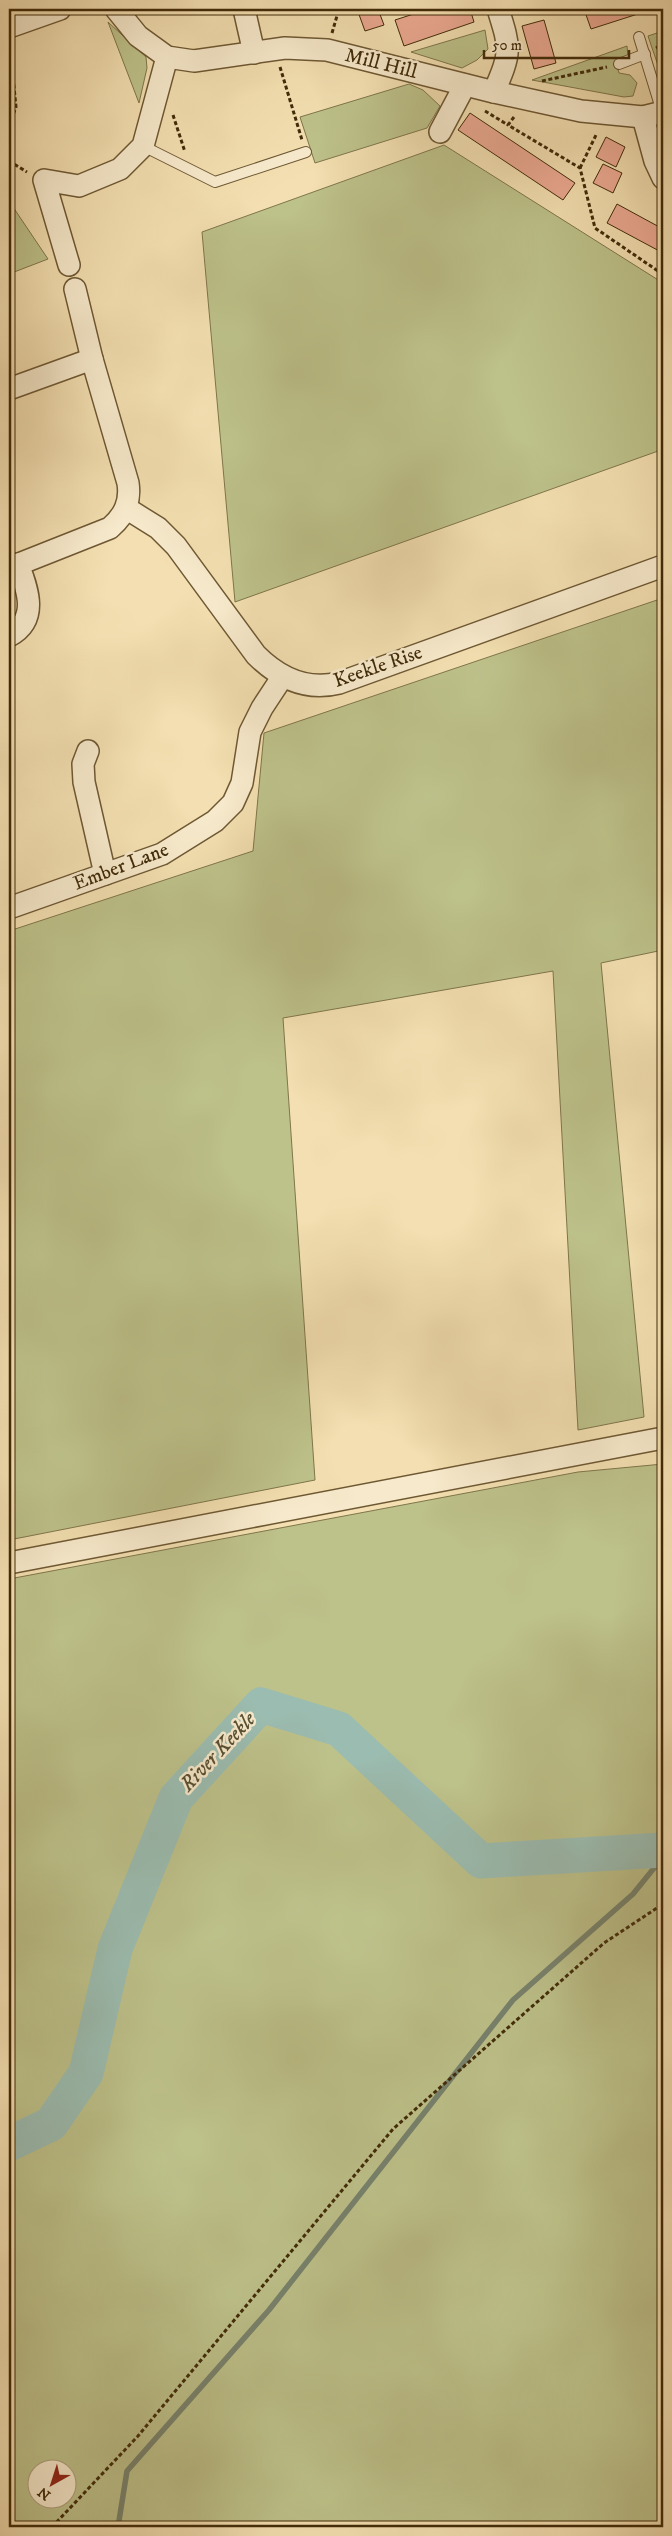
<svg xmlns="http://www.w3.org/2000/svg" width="672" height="2536" viewBox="0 0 672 2536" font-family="'IM FELL DW Pica',serif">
<rect width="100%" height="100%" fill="#f3dfb1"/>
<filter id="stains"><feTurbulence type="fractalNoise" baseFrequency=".004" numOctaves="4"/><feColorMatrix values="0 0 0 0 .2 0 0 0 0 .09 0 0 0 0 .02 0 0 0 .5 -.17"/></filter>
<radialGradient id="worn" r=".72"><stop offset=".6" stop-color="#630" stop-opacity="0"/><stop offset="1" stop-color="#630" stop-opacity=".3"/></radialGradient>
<g fill="#bdc18a" stroke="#7f764a" fill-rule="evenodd">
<polygon points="108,22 146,57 147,68 139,103"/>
<polygon points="485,30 488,49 477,60 462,68 411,52"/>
<polygon points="663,31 663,80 648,36"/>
<polygon points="627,46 628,56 616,61 619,73 630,75 637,83 633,96 624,97 532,80"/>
<polygon points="409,84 423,90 440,106 427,128 315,163 300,117"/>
<polygon points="444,145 663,283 663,443 661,450 235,602 202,232"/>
<polygon points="9,201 48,259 9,274"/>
<polygon points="663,598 663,950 601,963 644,1417 578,1430 553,971 283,1018 315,1480 9,1540 9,931 253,851 264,733"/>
<path d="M 663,1464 L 663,2527 L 9,2527 L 9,1579 L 578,1472 ZM 38,2468 L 68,2468 L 68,2498 L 38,2498 Z"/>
</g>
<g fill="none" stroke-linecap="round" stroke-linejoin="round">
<g stroke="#77826d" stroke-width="5.5">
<polyline points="9,2157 18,2139"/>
<polyline points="118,2527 127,2471 269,2310 513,2000 633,1894 663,1857"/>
</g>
<polyline stroke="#9bbcb0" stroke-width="35" points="9,2144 51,2124 86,2073 115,1949 176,1798 261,1705 339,1729 481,1861 663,1850"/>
</g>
<g fill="#eba992" stroke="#412b09">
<polygon points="357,9 378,9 384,25 365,31"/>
<polygon points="429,9 470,9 474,22 404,46 395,20"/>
<polygon points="584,9 643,9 644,12 591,29"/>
<polygon points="544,20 556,63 534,69 522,26"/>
<polygon points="470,113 575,183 563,200 458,130"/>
<polygon points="606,137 625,147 616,167 596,157"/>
<polygon points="603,164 622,173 613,193 593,183"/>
<polygon points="617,204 663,229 663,253 607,223"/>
</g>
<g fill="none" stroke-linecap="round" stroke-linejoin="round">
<defs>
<g id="service">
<polyline points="639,37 662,112"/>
<polyline points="619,64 645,54"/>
<polyline points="143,146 215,182 306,152"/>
</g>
<g id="minor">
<polyline points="116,9 138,36 167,57 194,61 285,48 327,50 494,92 581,111 643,117 663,112"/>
<polyline points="244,9 254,53"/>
<polyline points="9,27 60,9"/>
<path d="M 494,92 C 511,52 511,50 498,9"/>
<polyline points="643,117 655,161 663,178"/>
<polyline points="440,132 465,85"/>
<polyline points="69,265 44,180 79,186 120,169 143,146 167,57"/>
<polyline points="9,389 92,359"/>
<path d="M 126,508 L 158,528 L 176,546 L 256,655 C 279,678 307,691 339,683 L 663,566"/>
<path d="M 9,568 L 110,528 C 124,516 131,502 128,483 L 92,359 L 75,289"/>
<path d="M 9,636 C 39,620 28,590 18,564"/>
<polyline points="88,751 83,764 84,782 105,874"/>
<polyline points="9,908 162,854 215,821 233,803 242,783 250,732 262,708 283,676"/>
<polyline points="9,1563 663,1438"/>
</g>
</defs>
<use href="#service" stroke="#6e5833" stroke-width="12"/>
<use href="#minor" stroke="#6e5833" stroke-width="24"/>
<g stroke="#412b09" stroke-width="3" stroke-dasharray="4 2.5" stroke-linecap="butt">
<polyline points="332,33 339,9"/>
<polyline points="656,48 663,44"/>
<polyline points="280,67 302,140"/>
<polyline points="542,81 607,67"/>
<polyline points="485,111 508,125"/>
<polyline points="173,115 185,152"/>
<polyline points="514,117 508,125 580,168 595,228 658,271 663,269"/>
<polyline points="9,126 16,107 10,46"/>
<polyline points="9,161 27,172"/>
<polyline points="580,168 597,133"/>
<polyline points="52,2527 138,2436 393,2129 604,1943 663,1904"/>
</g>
<use href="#service" stroke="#f7eacc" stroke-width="10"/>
<use href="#minor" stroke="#f7eacc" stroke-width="21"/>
</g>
<g text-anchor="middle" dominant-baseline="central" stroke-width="5" stroke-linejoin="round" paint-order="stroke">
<g font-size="20" fill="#412b09" stroke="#f7eacc">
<text transform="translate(381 64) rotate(14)">Mill Hill</text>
<text transform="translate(378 667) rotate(-19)">Keekle Rise</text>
<text transform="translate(121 867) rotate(-21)">Ember Lane</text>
</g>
<g font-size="21" font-style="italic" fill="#584f33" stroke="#f7eacc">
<text transform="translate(218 1752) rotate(-47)">River Keekle</text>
</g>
</g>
<rect width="672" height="2536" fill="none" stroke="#f3dfb1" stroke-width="30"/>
<rect x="10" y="10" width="652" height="2516" fill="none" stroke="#412b09" stroke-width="2.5"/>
<rect x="15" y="15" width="642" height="2506" fill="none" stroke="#412b09"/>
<g transform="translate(52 2484) rotate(219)"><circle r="24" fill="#f7eacc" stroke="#ae9e7e"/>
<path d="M0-4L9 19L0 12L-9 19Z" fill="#8f2418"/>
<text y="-8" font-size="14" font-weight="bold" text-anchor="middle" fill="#412b09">N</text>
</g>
<path d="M484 50v8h145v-8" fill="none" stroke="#412b09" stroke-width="2.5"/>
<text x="492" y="50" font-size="15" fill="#412b09" stroke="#f7eacc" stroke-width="4" paint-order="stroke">50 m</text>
<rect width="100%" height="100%" filter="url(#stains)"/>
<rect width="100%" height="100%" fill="url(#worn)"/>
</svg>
